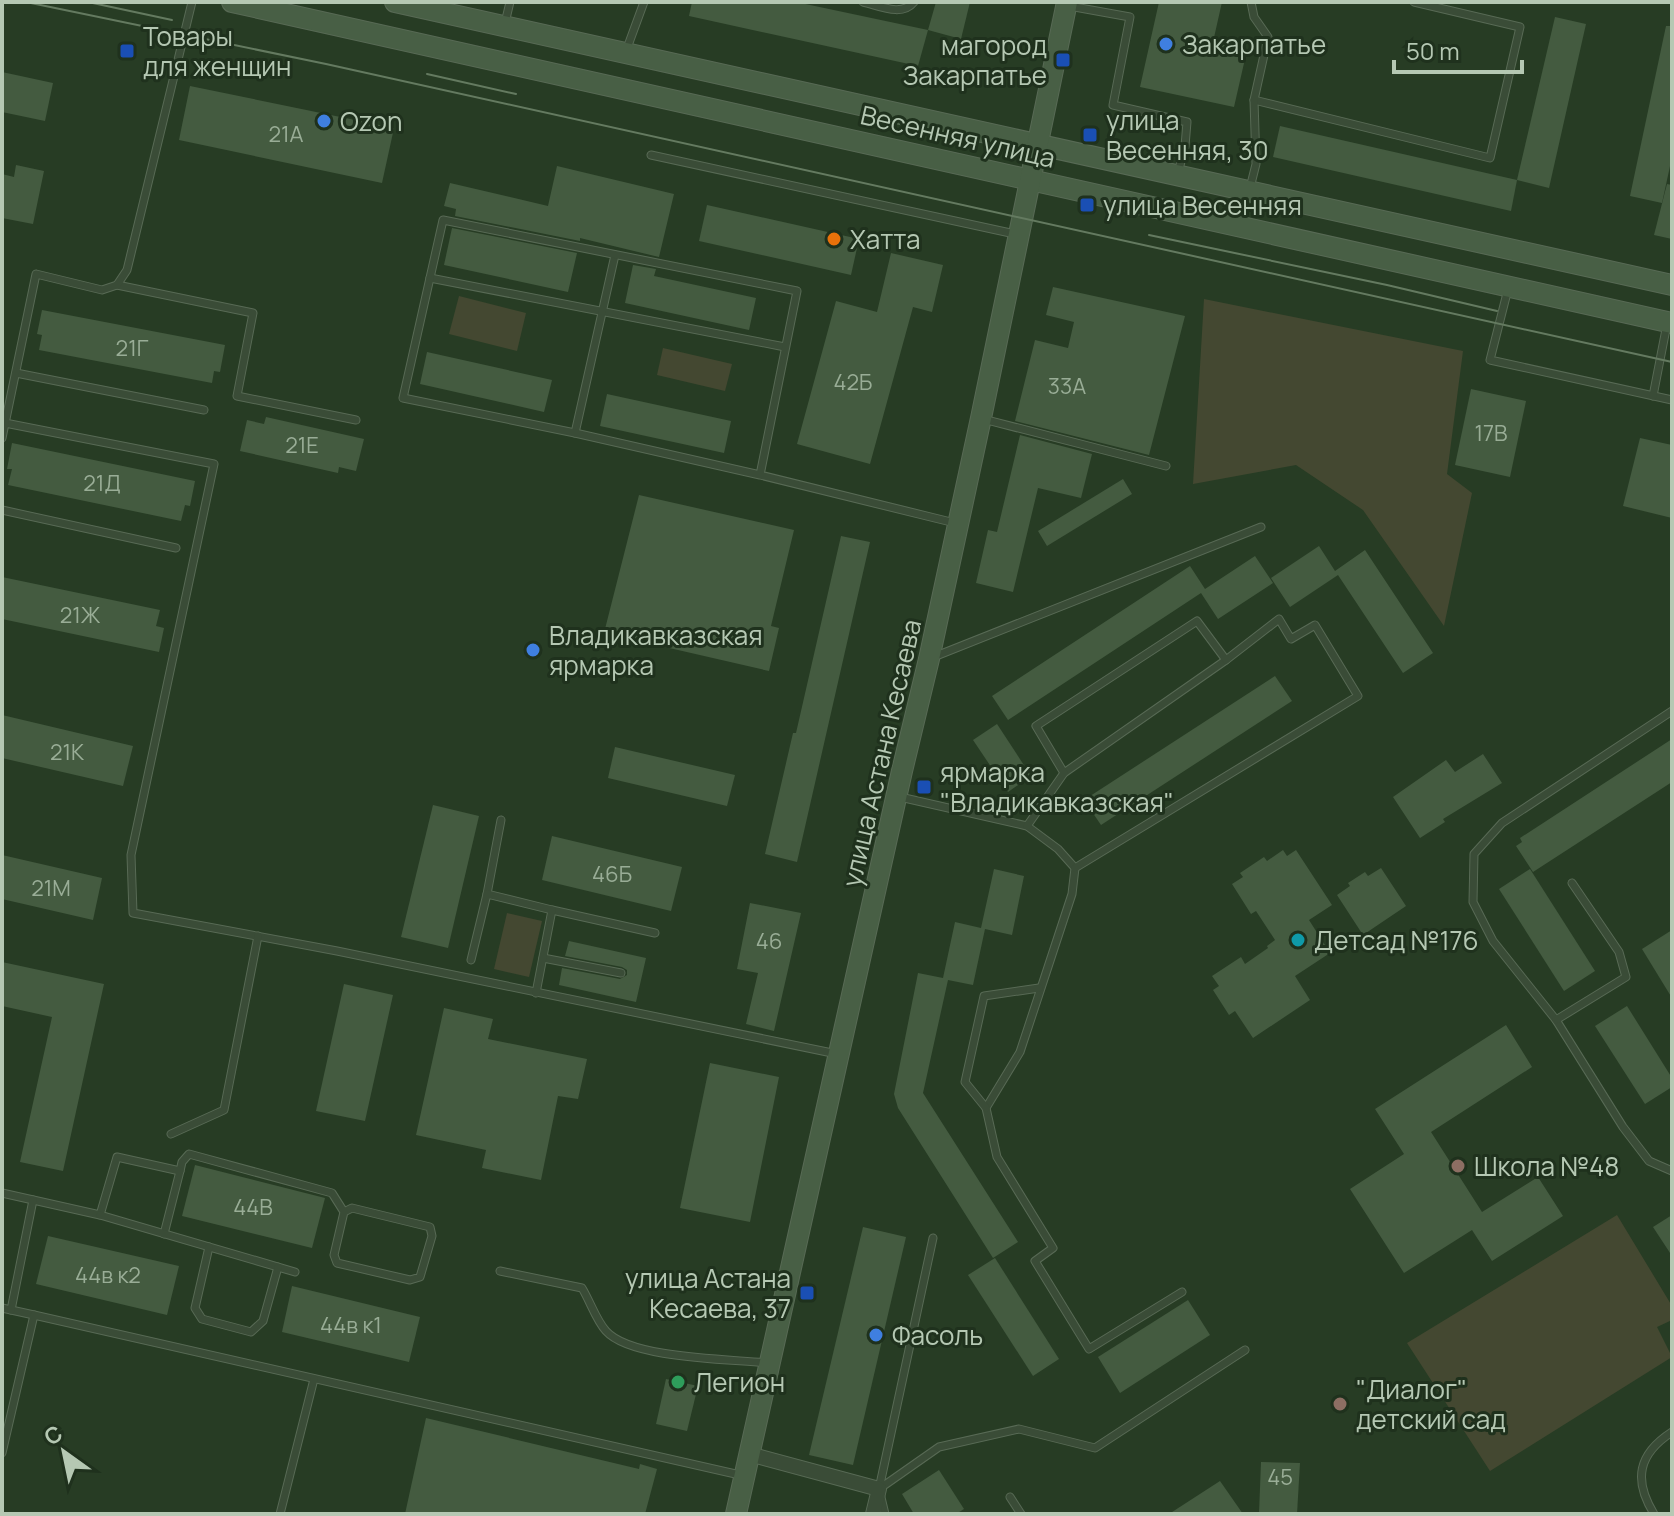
<svg xmlns="http://www.w3.org/2000/svg" width="1674" height="1516" viewBox="0 0 1674 1516" font-family="Manrope,sans-serif">
<rect width="100%" height="100%" fill="#273c24"/>
<g fill="#444831">
<polygon points="459,296 526,313 517,351 449,334"/>
<polygon points="1204,299 1463,351 1447,474 1472,493 1444,626 1363,510 1296,465 1193,484"/>
<polygon points="663,348 732,364 725,391 657,375"/>
<polygon points="507,913 542,921 529,977 494,969"/>
<polygon points="1617,1215 1672,1306 1672,1320 1657,1327 1672,1357 1490,1471 1407,1343"/>
</g>
<g fill="#445b40">
<polygon points="692,2 796,2 928,30 918,66 689,16"/>
<polygon points="936,2 970,2 961,39 928,30"/>
<polygon points="1159,2 1222,2 1213,42 1247,50 1234,107 1140,87"/>
<polygon points="1555,17 1586,24 1549,188 1517,180"/>
<polygon points="1666,26 1672,26 1672,157 1662,203 1630,196"/>
<polygon points="2,72 53,83 45,121 2,112"/>
<polygon points="190,86 394,128 382,183 179,140"/>
<polygon points="1280,126 1517,180 1511,211 1273,157"/>
<polygon points="16,165 44,171 33,224 2,218 2,174 14,177"/>
<polygon points="557,166 674,194 659,257 580,238 580,241 455,216 456,209 444,206 450,183 548,206"/>
<polygon points="1667,184 1672,185 1672,239 1654,235"/>
<polygon points="707,205 859,239 851,275 699,241"/>
<polygon points="452,228 577,253 568,292 444,265"/>
<polygon points="891,253 943,265 932,312 913,307 870,464 797,444 836,301 877,312"/>
<polygon points="633,265 656,269 654,276 756,298 749,330 625,303"/>
<polygon points="1053,287 1185,316 1149,455 1015,421 1035,340 1068,348 1074,322 1046,315"/>
<polygon points="42,310 225,345 220,372 214,371 212,383 39,350 42,335 37,334"/>
<polygon points="427,352 552,380 544,412 420,384"/>
<polygon points="1471,389 1526,401 1510,477 1455,465"/>
<polygon points="607,394 731,421 724,453 600,426"/>
<polygon points="266,417 364,439 356,471 339,467 338,473 240,451 247,420 264,424"/>
<polygon points="1020,435 1092,454 1081,498 1038,488 1013,592 976,583 988,530 997,532"/>
<polygon points="1640,438 1672,445 1672,518 1623,506"/>
<polygon points="12,443 195,481 190,506 185,505 181,521 8,485 12,469 7,469"/>
<polygon points="1123,479 1132,494 1047,546 1038,531"/>
<polygon points="639,495 794,530 771,626 779,628 769,671 604,633"/>
<polygon points="841,536 870,542 797,862 765,854 793,733 796,733"/>
<polygon points="1319,546 1335,571 1365,550 1433,653 1403,673 1338,575 1290,607 1271,578"/>
<polygon points="1255,556 1273,583 1218,619 1201,593 1008,720 992,696 1190,566 1205,589"/>
<polygon points="2,577 160,610 156,626 164,628 159,652 2,619"/>
<polygon points="1275,676 1292,701 1101,825 1084,800"/>
<polygon points="2,715 133,746 123,786 2,758"/>
<polygon points="997,724 1031,776 1008,792 973,740"/>
<polygon points="1672,739 1672,782 1533,872 1516,846 1522,842 1520,838"/>
<polygon points="615,747 735,775 727,806 608,778"/>
<polygon points="1483,754 1502,783 1443,819 1445,822 1420,838 1393,797 1446,760 1455,772"/>
<polygon points="433,805 479,816 448,948 401,937"/>
<polygon points="552,836 682,867 671,911 542,880"/>
<polygon points="1283,850 1287,856 1296,850 1332,905 1309,920 1330,953 1295,976 1310,1000 1253,1038 1235,1011 1229,1015 1213,990 1219,986 1212,976 1241,957 1245,964 1268,948 1267,946 1275,940 1256,911 1251,914 1232,884 1243,877 1240,873 1264,857 1267,861"/>
<polygon points="2,855 102,878 93,920 2,899"/>
<polygon points="1381,868 1406,906 1363,935 1337,895 1350,886 1348,883 1365,872 1368,876"/>
<polygon points="994,869 1024,876 1012,935 985,929 973,985 948,980 923,1093 1018,1242 993,1258 898,1108 894,1094 918,973 943,978 955,922 981,928"/>
<polygon points="1530,869 1595,971 1564,991 1499,889"/>
<polygon points="750,903 801,913 774,1031 746,1024 758,973 737,969"/>
<polygon points="1672,930 1672,998 1642,949"/>
<polygon points="569,941 646,958 636,1002 559,985 562,968 620,979 627,975 627,970 622,967 565,956"/>
<polygon points="2,962 104,984 63,1171 20,1162 52,1017 2,1006"/>
<polygon points="344,984 393,995 365,1121 316,1111"/>
<polygon points="1627,1006 1672,1078 1672,1087 1645,1104 1595,1026"/>
<polygon points="444,1008 493,1019 488,1039 587,1059 578,1099 558,1096 541,1180 482,1168 486,1150 416,1135"/>
<polygon points="1506,1025 1532,1067 1431,1132 1482,1212 1538,1177 1563,1216 1492,1261 1472,1230 1404,1273 1350,1189 1404,1154 1375,1109"/>
<polygon points="710,1063 779,1077 750,1222 680,1208"/>
<polygon points="195,1165 325,1198 312,1248 182,1216"/>
<polygon points="1672,1215 1672,1256 1653,1227"/>
<polygon points="863,1227 906,1237 853,1465 809,1455"/>
<polygon points="48,1236 179,1266 167,1315 36,1284"/>
<polygon points="995,1258 1059,1359 1033,1376 968,1275"/>
<polygon points="292,1286 420,1317 409,1362 282,1332"/>
<polygon points="1188,1300 1210,1335 1120,1393 1098,1357"/>
<polygon points="666,1379 698,1386 687,1431 656,1424"/>
<polygon points="426,1418 639,1469 640,1464 657,1469 645,1514 405,1514"/>
<polygon points="1261,1462 1300,1463 1297,1514 1259,1514"/>
<polygon points="939,1470 964,1509 956,1514 914,1514 902,1494"/>
<polygon points="1220,1481 1243,1514 1169,1514"/>
</g>
<g fill="none" stroke-linecap="round" stroke-linejoin="round">
<defs>
<g id="lane">
<path d="M 863,2 C 880,6 902,17 914,2"/>
<polyline points="1069,6 1130,17 1113,105 1187,122 1185,146 1178,173"/>
<polyline points="505,23 510,2"/>
<polyline points="626,51 644,2"/>
<polyline points="1254,100 1490,158 1520,27 1414,2"/>
<polyline points="651,155 1015,234"/>
<polyline points="1250,188 1256,164 1254,100 1268,37 1254,17 1251,2"/>
<polyline points="430,278 785,347"/>
<polyline points="117,285 253,313 237,396 356,420"/>
<polyline points="1508,289 1490,360 1672,400"/>
<polyline points="16,373 204,410"/>
<polyline points="1653,396 1667,324"/>
<polyline points="983,419 1166,466"/>
<polyline points="5,423 214,464 131,855 133,913 337,951 837,1054"/>
<polyline points="575,433 615,255"/>
<polyline points="2,438 36,274 102,290 117,285 127,270 192,2"/>
<polyline points="760,475 575,433 403,398 443,220 797,291 760,475 955,523"/>
<polyline points="2,510 176,548"/>
<polyline points="931,658 1261,527"/>
<polyline points="1672,711 1502,823 1474,854 1473,902 1493,941 1556,1020 1623,1127 1649,1161 1672,1171"/>
<polyline points="1064,773 1226,660"/>
<polyline points="900,797 1027,826 1058,849 1075,868 1072,894 1020,1052 986,1108 997,1157 1053,1248 1035,1261 1089,1349 1182,1292"/>
<polyline points="1027,826 1064,773 1036,726 1197,621 1226,660 1279,619 1291,639 1315,625 1358,696 1075,868"/>
<polyline points="487,894 501,820"/>
<polyline points="552,910 655,933"/>
<polyline points="543,958 621,973"/>
<polyline points="471,960 487,894 552,910 536,993"/>
<polyline points="1556,1020 1626,977 1619,952 1572,883"/>
<polyline points="986,1108 965,1082 984,996 1039,988"/>
<polyline points="171,1134 224,1110 258,936"/>
<polyline points="180,1171 182,1162 189,1154 332,1193 344,1212 334,1255 337,1263 410,1280 420,1277 432,1236 430,1227 352,1208 344,1212"/>
<polyline points="2,1193 100,1215 117,1157 180,1171 164,1234"/>
<polyline points="100,1215 295,1272"/>
<polyline points="209,1247 195,1308 202,1319 251,1332 263,1321 278,1267"/>
<path d="M 500,1271 L 582,1288 C 590,1301 596,1320 606,1331 C 631,1359 730,1359 768,1363"/>
<polyline points="2,1308 34,1315"/>
<polyline points="11,1310 33,1200"/>
<polyline points="2,1453 34,1315 740,1475"/>
<polyline points="879,1489 939,1447 1019,1429 1095,1448 1245,1350"/>
<polyline points="1010,1497 1021,1514"/>
<polyline points="280,1514 314,1379"/>
<polyline points="885,1514 879,1489 933,1238"/>
<path d="M 1654,1514 C 1633,1480 1638,1454 1672,1432"/>
</g>
<polyline id="street" points="749,1454 879,1489 873,1514"/>
<g id="secondary">
<polyline points="232,2 1672,323"/>
<polyline points="395,2 1672,285"/>
<polyline points="736,1514 902,771 929,659 981,418 1067,2"/>
</g>
</defs>
<use href="#lane" stroke="#586a55" stroke-width="9"/>
<use href="#street" stroke="#586a55" stroke-width="16"/>
<use href="#secondary" stroke="#586a55" stroke-width="22"/>
<use href="#lane" stroke="#3a4c37" stroke-width="7"/>
<use href="#street" stroke="#3a4c37" stroke-width="14"/>
<use href="#secondary" stroke="#485f45" stroke-width="20"/>
<g stroke="#647a60" stroke-width="2">
<polyline points="26,2 326,64 1672,362"/>
<polyline points="88,2 172,20"/>
<polyline points="427,74 516,94"/>
<polyline points="1149,235 1387,285 1497,311"/>
</g>
</g>
<g fill="#3f7fe0" stroke="#1f311d" stroke-width="3">
<circle cx="1166" cy="44" r="8"/>
<circle cx="324" cy="121" r="8"/>
<circle cx="533" cy="650" r="8"/>
<circle cx="876" cy="1335" r="8"/>
</g>
<g fill="#1a4fb4" stroke="#1f311d" stroke-width="3">
<rect x="119" y="43" width="16" height="16" rx="4"/>
<rect x="1055" y="52" width="16" height="16" rx="4"/>
<rect x="1082" y="127" width="16" height="16" rx="4"/>
<rect x="1079" y="197" width="16" height="16" rx="4"/>
<rect x="916" y="779" width="16" height="16" rx="4"/>
<rect x="799" y="1285" width="16" height="16" rx="4"/>
</g>
<circle fill="#e8710a" stroke="#1f311d" stroke-width="3" cx="834" cy="239" r="8"/>
<circle fill="#0f9aa8" stroke="#1f311d" stroke-width="3" cx="1298" cy="940" r="8"/>
<g fill="#8d6e63" stroke="#1f311d" stroke-width="3">
<circle cx="1458" cy="1166" r="8"/>
<circle cx="1340" cy="1404" r="8"/>
</g>
<circle fill="#2e9e5b" stroke="#1f311d" stroke-width="3" cx="678" cy="1382" r="8"/>
<g text-anchor="middle" dominant-baseline="central" stroke-width="6" stroke-linejoin="round" paint-order="stroke">
<g font-size="22" fill="#99ad96">
<text x="286" y="134">21А</text>
<text x="132" y="348">21Г</text>
<text x="853" y="382">42Б</text>
<text x="1067" y="386">33А</text>
<text x="1491" y="433">17В</text>
<text x="302" y="445">21Е</text>
<text x="102" y="483">21Д</text>
<text x="80" y="615">21Ж</text>
<text x="67" y="752">21К</text>
<text x="612" y="874">46Б</text>
<text x="51" y="888">21М</text>
<text x="769" y="941">46</text>
<text x="253" y="1207">44В</text>
<text x="108" y="1275">44в к2</text>
<text x="351" y="1325">44в к1</text>
<text x="1280" y="1477">45</text>
</g>
<g font-size="26" fill="#b5c8b3" stroke="#1f311d" text-anchor="start">
<text x="143" y="36">Товары<tspan x="143" dy="30">для женщин</tspan></text>
<text x="1182" y="44">Закарпатье</text>
<text x="1047" y="45" text-anchor="end">магород<tspan x="1047" dy="30">Закарпатье</tspan></text>
<text x="1106" y="120">улица<tspan x="1106" dy="30">Весенняя, 30</tspan></text>
<text x="340" y="121">Ozon</text>
<text x="1103" y="205">улица Весенняя</text>
<text x="850" y="239">Хатта</text>
<text x="549" y="635">Владикавказская<tspan x="549" dy="30">ярмарка</tspan></text>
<text x="940" y="772">ярмарка<tspan x="940" dy="30">"Владикавказская"</tspan></text>
<text x="1314" y="940">Детсад №176</text>
<text x="1474" y="1166">Школа №48</text>
<text x="791" y="1278" text-anchor="end">улица Астана<tspan x="791" dy="30">Кесаева, 37</tspan></text>
<text x="892" y="1335">Фасоль</text>
<text x="694" y="1382">Легион</text>
<text x="1356" y="1389">"Диалог"<tspan x="1356" dy="30">детский сад</tspan></text>
</g>
<g font-size="26" fill="#b5c8b3" stroke="#1f311d">
<text transform="translate(958 136) rotate(13)">Весенняя улица</text>
<text transform="translate(881 753) rotate(-77)">улица Астана Кесаева</text>
</g>
</g>
<rect width="1674" height="1516" fill="none" stroke="#b5c8b3" stroke-width="8"/>
<g transform="translate(64 1452) rotate(327)" stroke="#1f311d" stroke-width="6" paint-order="stroke">
<path d="M0-6L14 30L0 20L-14 30Z" fill="#b5c8b3"/>
<text y="-12" font-size="22" font-weight="bold" text-anchor="middle" fill="#b5c8b3">С</text>
</g>
<path d="M1394 60v12h128v-12" fill="none" stroke="#b5c8b3" stroke-width="4"/>
<text x="1406" y="60" font-size="24" fill="#b5c8b3" stroke="#1f311d" stroke-width="6" paint-order="stroke">50 m</text>
</svg>
